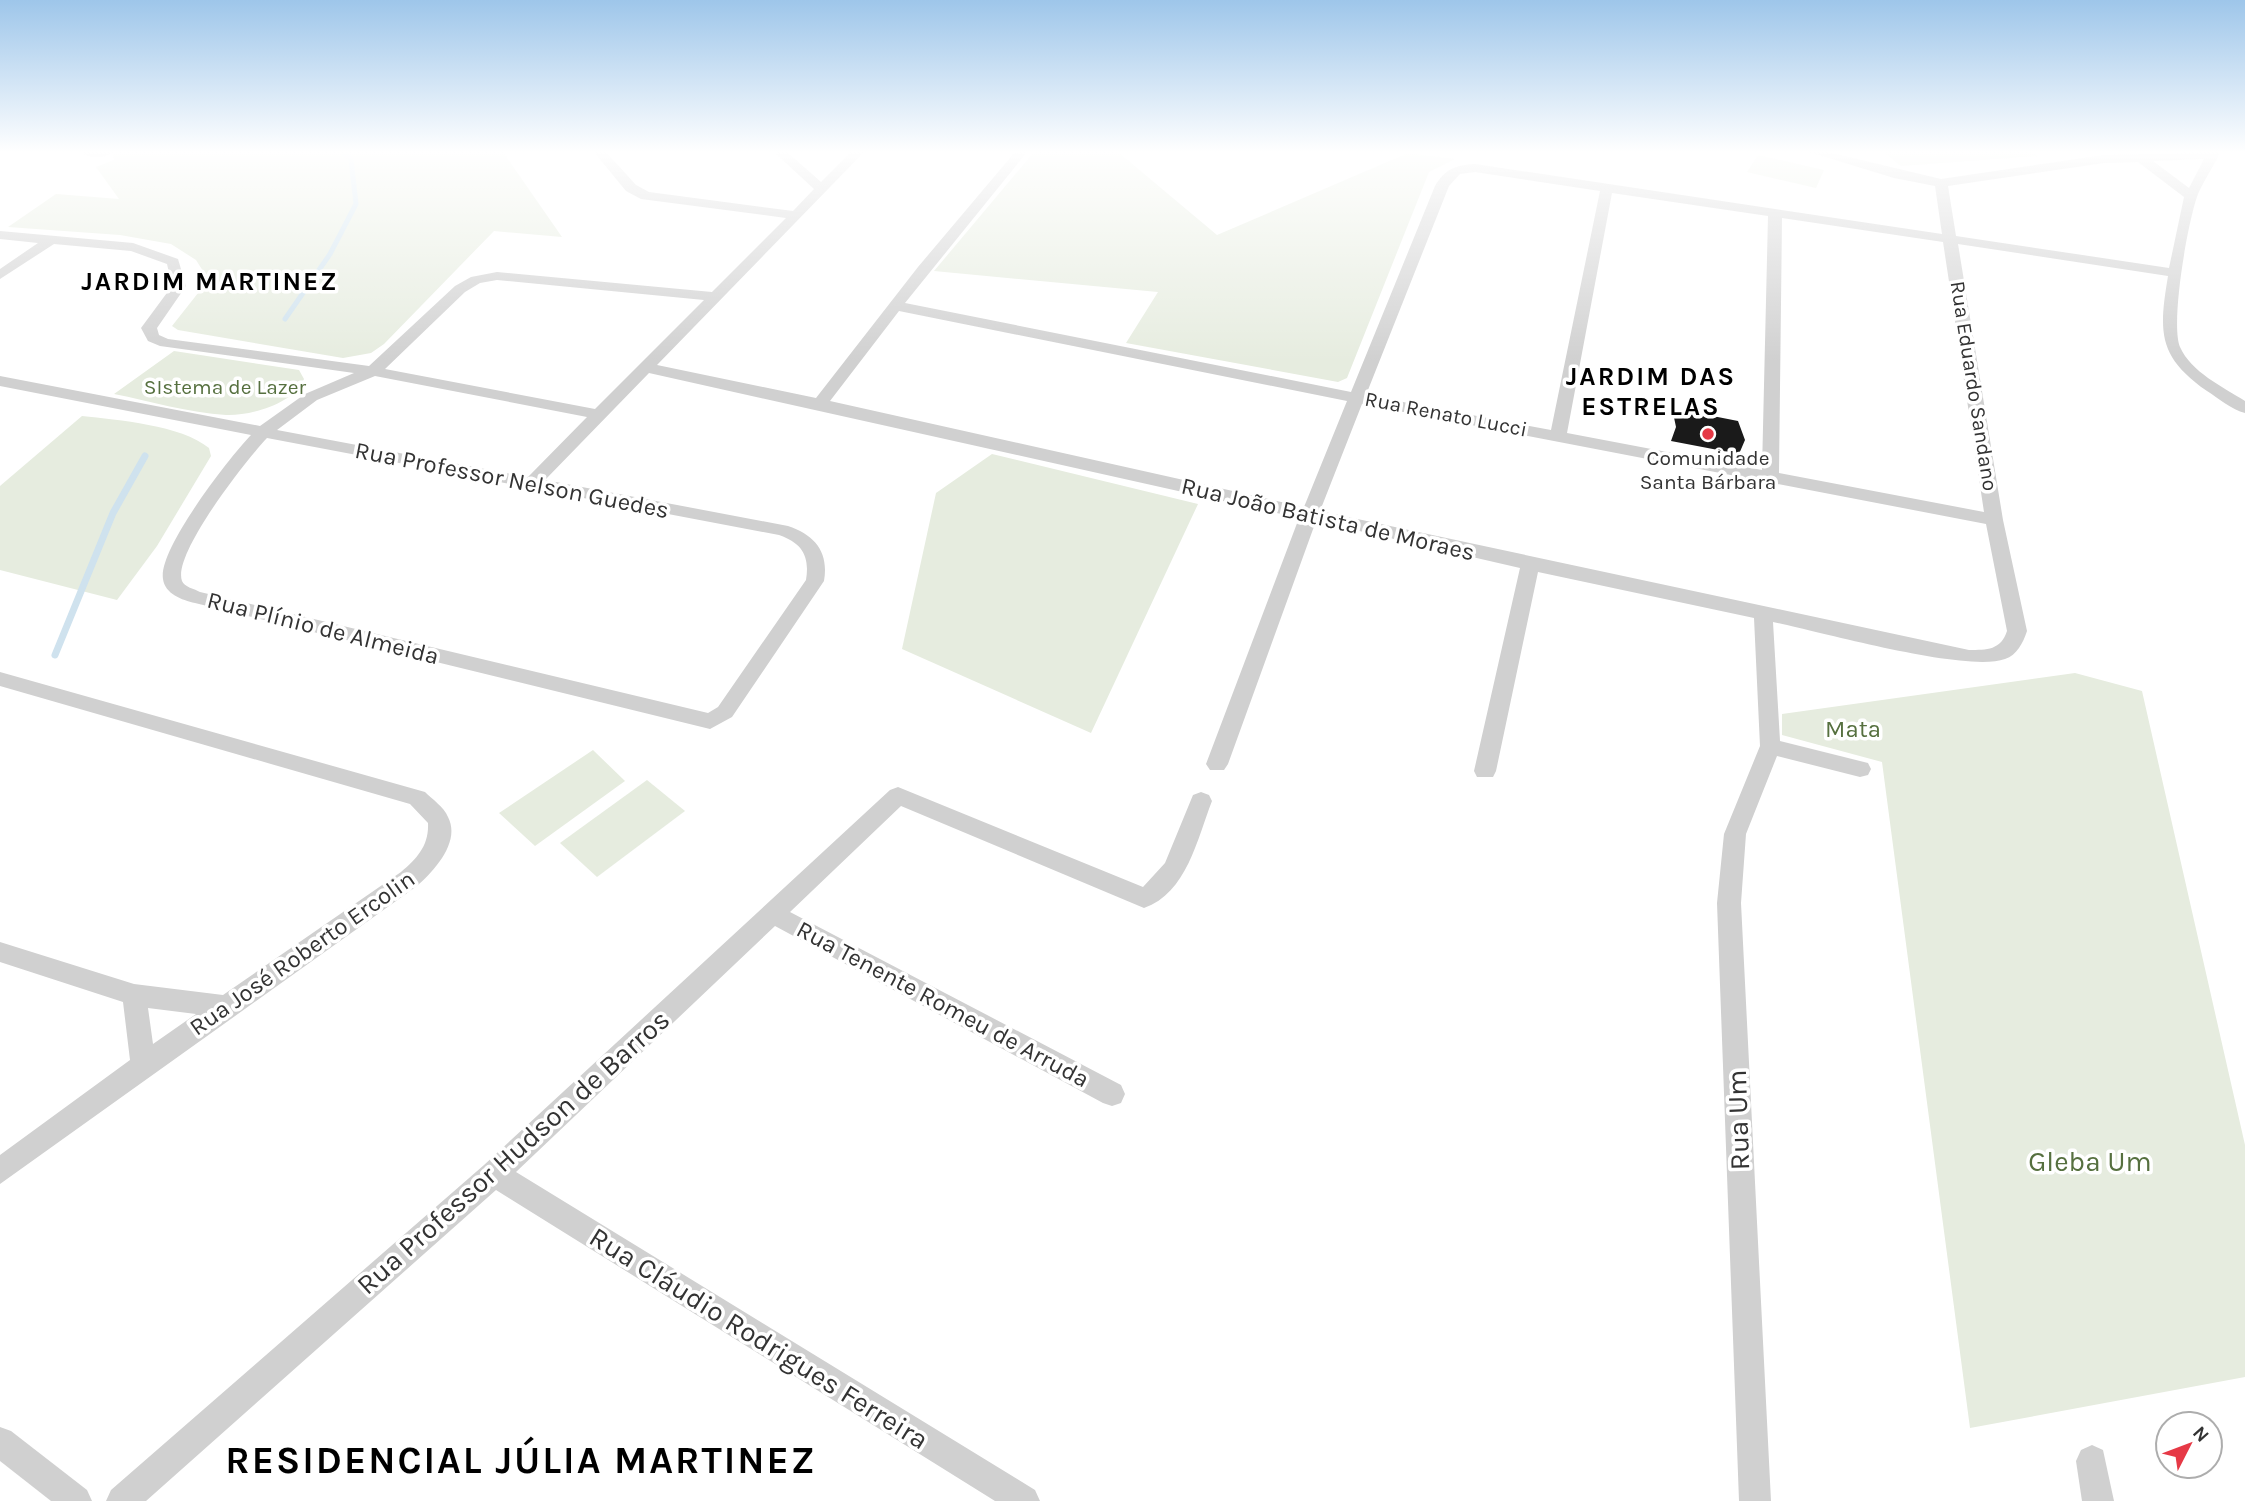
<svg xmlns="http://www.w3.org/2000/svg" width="2245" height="1501" viewBox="0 0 2245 1501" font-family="Karla,sans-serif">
<rect width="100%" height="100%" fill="#fff"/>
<g fill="#e6ecdf">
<polygon points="112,152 503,152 562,237 494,231 384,344 371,353 343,358 178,330 172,326 202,288 203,271 196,260 171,244 120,235 8,227 56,194 119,199 96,167 114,160"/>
<polygon points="1034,152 1118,152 1217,235 1408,153 1455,159 1429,172 1347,378 1338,382 1126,343 1158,292 934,271"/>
<polygon points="1883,152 2033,152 2038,156 1901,166"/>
<polygon points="1758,155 1824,170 1816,188 1747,172"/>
<path d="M 174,351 L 299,370 L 304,379 C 295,403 251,416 226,415 C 189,413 150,401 114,394 Z"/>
<path d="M 82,416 C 118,420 181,425 209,448 L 211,456 L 157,546 L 117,600 L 0,570 L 0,486 Z"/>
<polygon points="992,454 1198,504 1091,733 902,649 936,493"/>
<polygon points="2075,673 2142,691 2245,1145 2245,1377 1970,1428 1882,762 1782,735 1782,714"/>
<polygon points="593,750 625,781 535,846 499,813"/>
<polygon points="647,780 685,811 597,877 560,843"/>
</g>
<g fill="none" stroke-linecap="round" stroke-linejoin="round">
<polyline stroke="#cfe2ee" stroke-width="5" points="285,319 330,254 356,204 351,159 342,152"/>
<polyline stroke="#cfe2ee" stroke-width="7" points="55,655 113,513 145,456"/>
</g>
<polygon fill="#1a1a1a" points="1672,408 1738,421 1745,440 1739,454 1671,441 1676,427"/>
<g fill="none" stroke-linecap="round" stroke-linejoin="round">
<g fill="#d0d0d0" fill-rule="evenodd">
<path d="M 81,152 L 110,152 L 111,153 C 105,159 87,158 81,152 Z"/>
<path d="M 594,152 L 606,152 L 636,185 L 649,192 L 793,211 L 814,189 L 774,152 L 787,152 L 821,182 L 851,152 L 864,152 L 657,365 L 816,398 L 918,267 L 1015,152 L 1027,152 L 905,303 L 1351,392 L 1435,186 C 1445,169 1456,165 1475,164 L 1942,234 L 1935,186 L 1894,178 L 1809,152 L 1828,152 L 1941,179 L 2104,155 L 2220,152 C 2214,166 2204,180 2198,194 C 2188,220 2170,323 2180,347 C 2191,372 2223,387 2245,401 L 2245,413 C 2232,410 2218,398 2207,391 C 2157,356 2159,331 2168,276 L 1958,244 L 2003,520 L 2027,631 C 2023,643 2017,655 2005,659 C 1966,673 1821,632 1773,622 L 1780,741 L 1868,763 L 1871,769 L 1868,775 L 1860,777 L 1777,756 L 1746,834 L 1741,903 L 1771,1501 L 1739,1501 L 1717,903 L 1724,834 L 1760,746 L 1754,618 L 1538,572 L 1496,771 L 1493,777 L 1477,777 L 1474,771 L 1520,568 L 1316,521 L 1228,764 L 1224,770 L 1210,770 L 1206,764 L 1299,518 L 649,373 L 545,480 L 788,526 C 815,535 829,552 824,581 L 732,717 L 710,729 L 195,603 C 182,600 165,594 163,579 C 158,549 229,458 251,435 L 0,386 L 0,376 L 260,426 L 305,394 L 354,373 L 160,346 L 148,341 L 141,328 L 172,286 L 167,264 L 131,251 L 54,244 L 0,279 L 0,269 L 38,243 L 0,239 L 0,231 L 133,243 L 178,259 L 186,286 L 157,328 L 159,335 L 168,339 L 369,366 L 455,286 L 471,277 L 497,272 L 712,292 L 786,218 L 641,199 L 626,191 ZM 2204,159 L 2189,188 L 2153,161 ZM 2138,162 L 2184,197 L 2169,268 L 1956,236 L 1948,186 L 2104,163 ZM 1475,172 L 1600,191 L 1551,430 L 1366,395 L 1449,186 L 1460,174 ZM 1612,193 L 1768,216 L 1762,470 L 1567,433 ZM 1782,218 L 1943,242 L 1984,512 L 1779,473 ZM 497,280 L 704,300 L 595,409 L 385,369 L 465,292 L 480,283 ZM 899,311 L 1347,401 L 1304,507 L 830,401 ZM 375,376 L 587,417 L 528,477 L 277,430 L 317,400 ZM 1362,404 L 1986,524 L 2007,631 C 2001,650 1987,650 1969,650 L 1320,511 ZM 267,438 L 779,535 C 802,543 810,556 806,580 L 718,707 L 708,713 L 200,592 C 195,589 184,587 182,581 C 172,554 247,459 267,438 Z"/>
<path d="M 0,672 L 425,792 C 432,799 444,807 448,817 C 461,842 434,871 417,886 L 0,1184 L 0,1155 L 130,1060 L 123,1002 L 0,962 L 0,942 L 134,984 L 223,995 L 401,872 C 417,858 429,846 428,823 L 410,804 L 0,686 ZM 148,1008 L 196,1014 L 153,1044 Z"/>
<path d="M 898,787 L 1143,887 L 1165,863 L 1193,795 L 1201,792 L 1209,795 L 1212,801 C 1197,839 1187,893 1144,908 L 901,806 L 790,912 L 1121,1085 L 1125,1094 L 1121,1103 L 1112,1106 L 1103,1103 L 775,926 L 516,1172 L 1035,1490 L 1040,1501 L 995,1501 L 496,1190 L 146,1501 L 106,1501 L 111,1490 L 484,1165 L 890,790 Z"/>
<polygon points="0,1427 11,1431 87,1490 92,1501 51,1501 0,1461"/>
<polygon points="2092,1445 2103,1450 2114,1501 2082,1501 2076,1461 2081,1450"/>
</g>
</g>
<linearGradient id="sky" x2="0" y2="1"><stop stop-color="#9ec6ea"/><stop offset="0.42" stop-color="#fff"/><stop offset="1" stop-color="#fff" stop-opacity="0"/></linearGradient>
<rect width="2245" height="362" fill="url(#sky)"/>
<circle fill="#e63946" stroke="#fff" stroke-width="2.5" cx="1708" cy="434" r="7"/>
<g text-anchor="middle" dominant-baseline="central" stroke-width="7" stroke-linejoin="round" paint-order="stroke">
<g font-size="21" fill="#333" stroke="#fff">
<text transform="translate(1974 386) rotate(81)">Rua Eduardo Sandano</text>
<text transform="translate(1446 414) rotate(11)">Rua Renato Lucci</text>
</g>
<g font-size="21" fill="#56703f" stroke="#fff">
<text x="225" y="387">SIstema de Lazer</text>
</g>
<g font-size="21" fill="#333" stroke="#fff">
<text x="1708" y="458">Comunidade<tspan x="1708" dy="24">Santa Bárbara</tspan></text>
</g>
<g font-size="24" fill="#333" stroke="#fff">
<text transform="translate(512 480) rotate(11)">Rua Professor Nelson Guedes</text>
<text transform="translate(1328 519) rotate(13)">Rua João Batista de Moraes</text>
<text transform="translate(323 628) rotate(14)">Rua Plínio de Almeida</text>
<text transform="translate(302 953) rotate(-35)">Rua José Roberto Ercolin</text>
<text transform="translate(943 1004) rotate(28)">Rua Tenente Romeu de Arruda</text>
</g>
<g font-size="24" fill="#56703f" stroke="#fff">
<text x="1853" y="729">Mata</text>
</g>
<g font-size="26" font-weight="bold" letter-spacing="2" fill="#000" stroke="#fff">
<text x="210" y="281">JARDIM MARTINEZ</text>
<text x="1651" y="376">JARDIM DAS<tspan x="1651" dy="30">ESTRELAS</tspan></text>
</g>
<g font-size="28" fill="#333" stroke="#fff">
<text transform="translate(1738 1120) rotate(-92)">Rua Um</text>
<text transform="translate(513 1152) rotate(-42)">Rua Professor Hudson de Barros</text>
<text transform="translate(759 1338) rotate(32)">Rua Cláudio Rodrigues Ferreira</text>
</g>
<g font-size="28" fill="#56703f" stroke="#fff">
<text x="2090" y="1161">Gleba Um</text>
</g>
<g font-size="38" font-weight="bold" letter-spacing="2" fill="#000" stroke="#fff">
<text x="521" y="1460">RESIDENCIAL JÚLIA MARTINEZ</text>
</g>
</g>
<g transform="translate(2189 1445) rotate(48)"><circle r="33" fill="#ffffff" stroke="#adadad" stroke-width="2"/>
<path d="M0-5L12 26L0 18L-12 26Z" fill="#e63946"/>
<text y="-10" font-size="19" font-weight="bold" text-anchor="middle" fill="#333333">N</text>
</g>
</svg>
